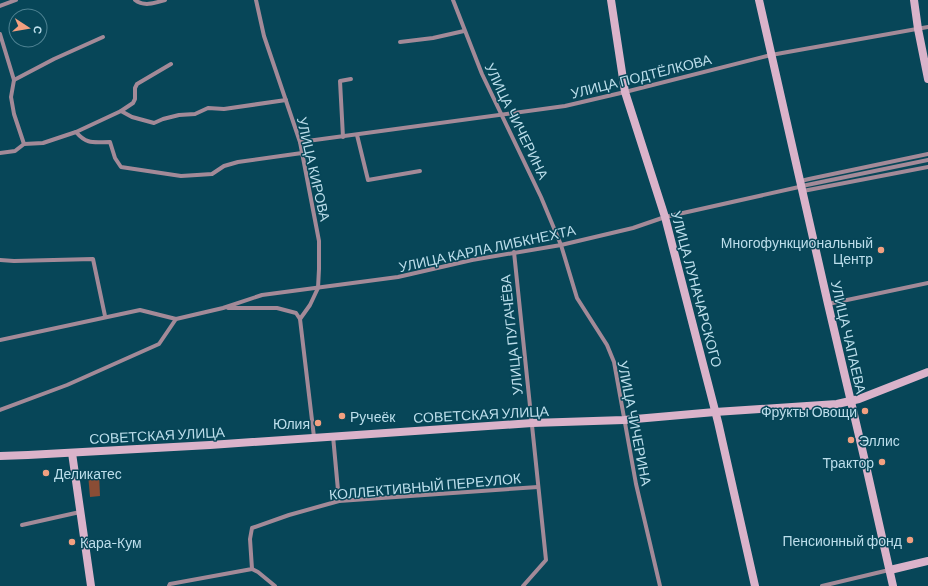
<svg xmlns="http://www.w3.org/2000/svg" width="928" height="586" viewBox="0 0 928 586" font-family="Barlow,sans-serif">
<rect width="100%" height="100%" fill="#074658"/>
<polygon fill="#8a4d35" points="99,473 100,496 90,497 88,474"/>
<g fill="none" stroke-linecap="round" stroke-linejoin="round">
<g stroke="#a38a98" stroke-width="4">
<path d="M 135,0 C 144,7 155,3 165,0"/>
<polyline points="256,0 264,36 300,142 319,241 319,269 318,288 310,305 300,319 314,437"/>
<polyline points="453,0 482,74 541,197 561,245 577,298 607,345 614,362 636,484 660,586"/>
<polyline points="0,6 16,0"/>
<polyline points="0,34 14,80 11,97 14,114 24,144"/>
<polyline points="400,42 433,38 464,31"/>
<polyline points="14,80 54,59 103,37"/>
<polyline points="121,111 132,117 154,123 163,119 179,115 195,114 208,108 224,109 286,100"/>
<path d="M 76,132 C 87,145 94,142 110,142 L 115,158 L 121,167 L 181,176 L 197,175 L 212,174 L 224,166 L 238,162 L 302,153"/>
<polyline points="357,135 368,180 420,171"/>
<polyline points="343,137 340,81 351,79"/>
<polyline points="300,142 565,106 625,92 771,55 928,27"/>
<polyline points="0,153 15,151 24,144 43,143 76,132 121,111 133,103 135,99 135,88 137,84 171,64"/>
<polyline points="800,183 801,181 809,179 928,154"/>
<polyline points="802,186 928,160"/>
<polyline points="802,190 803,191 928,167"/>
<polyline points="514,252 546,560 523,586"/>
<polyline points="0,260 14,261 93,259 105,316"/>
<polyline points="828,304 928,283"/>
<polyline points="228,308 277,308 296,313 300,319"/>
<polyline points="0,340 140,310 176,319 223,308 262,295 398,277 472,260 561,245 633,228 665,217 799,187"/>
<polyline points="0,410 67,385 159,344 176,319"/>
<polyline points="333,436 339,501"/>
<polyline points="22,525 80,512"/>
<polyline points="252,569 258,572 275,586"/>
<polyline points="169,586 170,584 252,569 250,539 252,528 289,515 339,501 538,487"/>
<polyline points="822,586 889,570"/>
</g>
<g stroke="#dab3ca" stroke-width="8">
<polyline points="611,0 625,92 665,217 718,422 755,586"/>
<polyline points="759,0 828,304 864,457 893,586"/>
<polyline points="914,0 918,29 928,79"/>
<polyline points="72,453 91,586"/>
<polyline points="0,456 28,455 210,445 532,423 624,420 715,412 837,404 859,399 928,372"/>
<polyline points="890,570 928,561"/>
</g>
</g>
<g fill="#f2a080" stroke="#074658" stroke-width="1.5">
<circle cx="881" cy="250" r="4"/>
<circle cx="865" cy="411" r="4"/>
<circle cx="342" cy="416" r="4"/>
<circle cx="318" cy="423" r="4"/>
<circle cx="851" cy="440" r="4"/>
<circle cx="882" cy="462" r="4"/>
<circle cx="46" cy="473" r="4"/>
<circle cx="910" cy="540" r="4"/>
<circle cx="72" cy="542" r="4"/>
</g>
<g text-anchor="middle" dominant-baseline="central" stroke-width="3" stroke-linejoin="round" paint-order="stroke">
<g font-size="14" fill="#bcdeeb" stroke="#074658">
<text transform="translate(641 76) rotate(-14)">УЛИЦА ПОДТЁЛКОВА</text>
<text transform="translate(517 121) rotate(64)">УЛИЦА ЧИЧЕРИНА</text>
<text transform="translate(314 169) rotate(77)">УЛИЦА КИРОВА</text>
<text transform="translate(487 248) rotate(-12)">УЛИЦА КАРЛА ЛИБКНЕХТА</text>
<text transform="translate(697 289) rotate(75)">УЛИЦА ЛУНАЧАРСКОГО</text>
<text transform="translate(511 335) rotate(-96)">УЛИЦА ПУГАЧЁВА</text>
<text transform="translate(849 337) rotate(77)">УЛИЦА ЧАПАЕВА</text>
<text transform="translate(481 414) rotate(-3)">СОВЕТСКАЯ УЛИЦА</text>
<text transform="translate(635 423) rotate(79)">УЛИЦА ЧИЧЕРИНА</text>
<text transform="translate(157 435) rotate(-3)">СОВЕТСКАЯ УЛИЦА</text>
<text transform="translate(425 486) rotate(-5)">КОЛЛЕКТИВНЫЙ ПЕРЕУЛОК</text>
</g>
<g font-size="14" fill="#bcdeeb" stroke="#074658" text-anchor="end">
<text x="873" y="242">Многофункциональный<tspan x="873" dy="16">Центр</tspan></text>
<text x="857" y="411">Фрукты Овощи</text>
<text x="350" y="416" text-anchor="start">Ручеёк</text>
<text x="310" y="423">Юлия</text>
<text x="859" y="440" text-anchor="start">Эллис</text>
<text x="874" y="462">Трактор</text>
<text x="54" y="473" text-anchor="start">Деликатес</text>
<text x="902" y="540">Пенсионный фонд</text>
<text x="80" y="542" text-anchor="start">Кара-Кум</text>
</g>
</g>
<g transform="translate(28 28) rotate(102)"><circle r="19" fill="#074658" stroke="#4f8393"/>
<path d="M0-3L7 15L0 10L-7 15Z" fill="#f2a080"/>
<text y="-6" font-size="11" font-weight="bold" text-anchor="middle" fill="#bcdeeb">С</text>
</g>
</svg>
